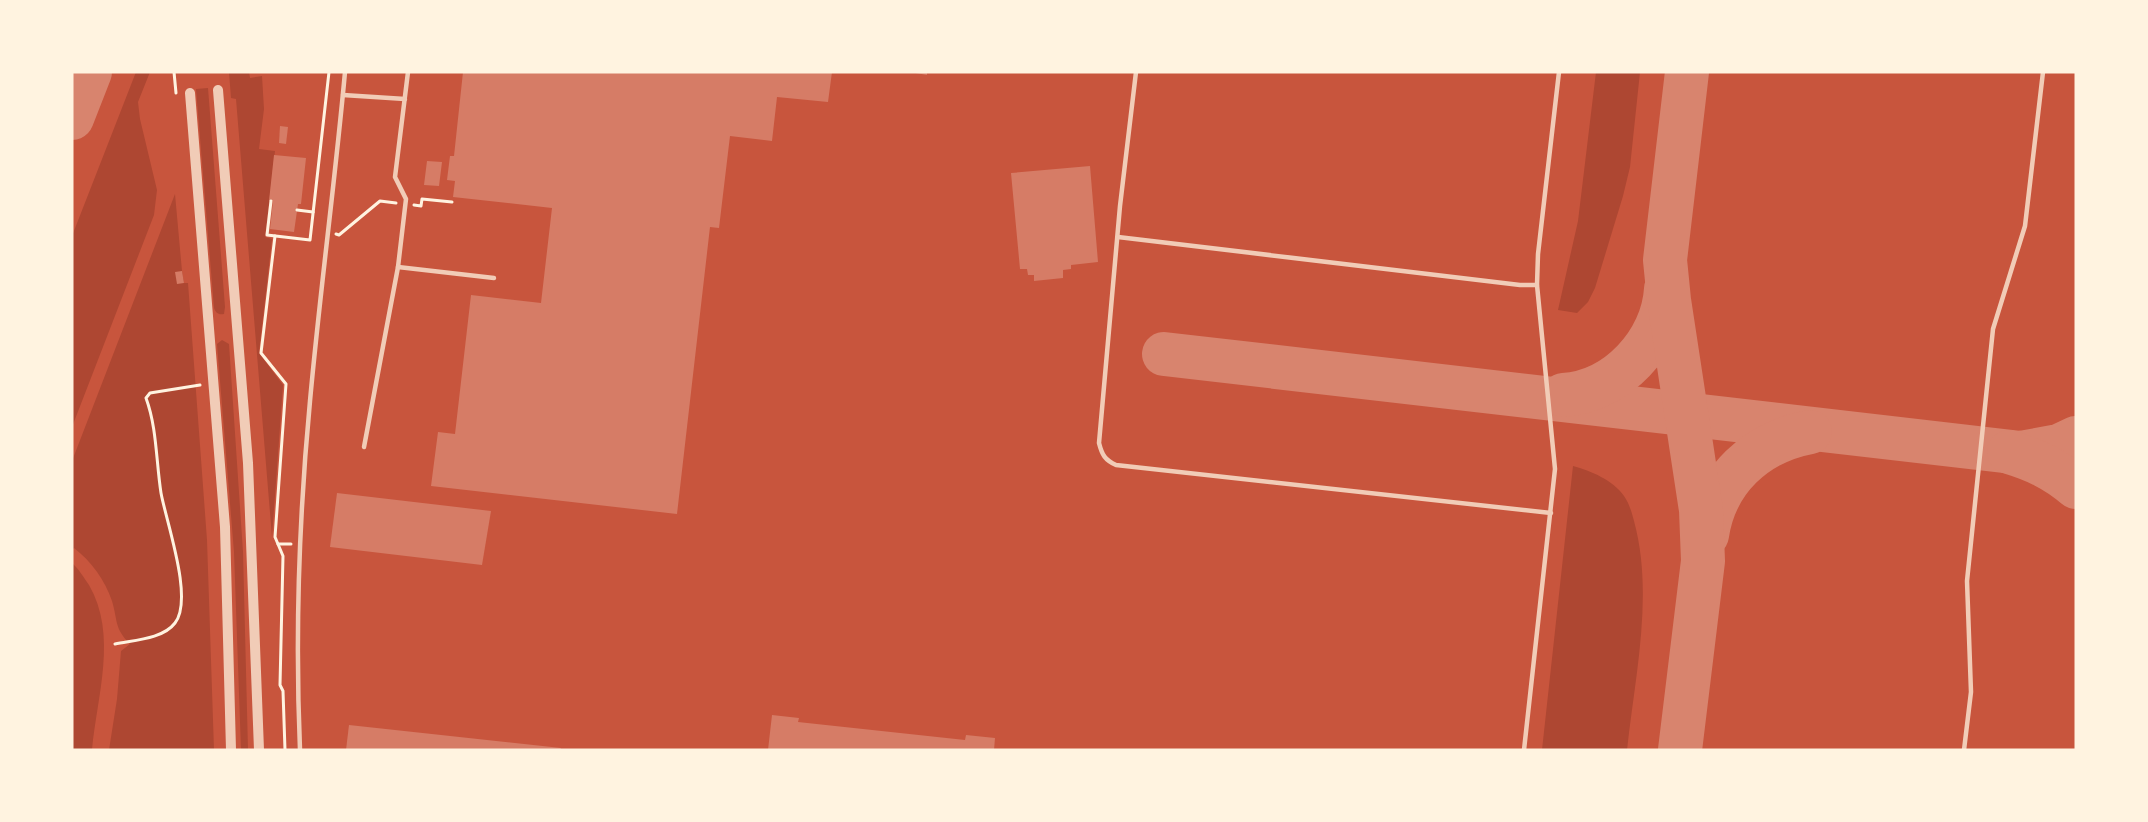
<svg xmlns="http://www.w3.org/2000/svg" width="2148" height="822" viewBox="0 0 2148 822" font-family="'Golos Text',sans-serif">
<rect width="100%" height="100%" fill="#c8553d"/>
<g fill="#ae4732">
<polygon points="136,72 150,72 138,102 140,119 157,190 154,215 72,427 72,236"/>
<polygon points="229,72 249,72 250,78 262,76 264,109 259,149 275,151 265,237 272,239 259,353 283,385 272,537 236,99 231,98"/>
<polygon points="1596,72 1640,72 1630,167 1623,196 1595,288 1588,302 1577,313 1558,310 1578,221"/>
<path d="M 208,88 L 225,307 L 224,314 C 218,315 216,313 214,308 L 196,89 Z"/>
<path d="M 175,194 L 182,271 L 184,283 L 188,283 L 207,540 L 214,750 L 109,750 L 117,699 L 121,651 L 130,644 C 114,628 118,621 112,601 C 105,580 91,561 74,548 L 72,550 L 72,461 Z"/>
<polygon points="222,340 229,344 243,552 248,750 241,750 234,552 217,344"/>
<path d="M 1573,466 C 1591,471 1613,480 1624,496 C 1629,503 1632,513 1634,521 C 1654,594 1635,676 1627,750 L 1542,750 Z"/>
<path d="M 72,563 C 79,569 84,578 89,585 C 118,635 97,696 92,750 L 72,750 Z"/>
</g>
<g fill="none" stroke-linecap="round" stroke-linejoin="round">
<g stroke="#d8846e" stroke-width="44">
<polyline points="72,118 90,72"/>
<polyline points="1164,354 2021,453 2059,446 2076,438"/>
<path d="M 1563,395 C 1617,392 1663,342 1666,289"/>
<path d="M 2009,452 C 2035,460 2055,469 2076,487"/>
<path d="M 1707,535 C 1715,480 1756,442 1810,432"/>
<polyline points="1680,750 1703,561 1701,510 1669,300 1665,260 1687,72"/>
</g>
</g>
<g fill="#d67c66">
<polygon points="463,72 832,72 828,102 777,97 772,141 730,136 719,228 710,227 677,514 431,486 438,432 455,434 471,295 541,303 552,208 453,197 455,181 447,180 450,156 454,156"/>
<polygon points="910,72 927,72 927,75"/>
<polygon points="280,126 288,127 286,144 279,143"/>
<polygon points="274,155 306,158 301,204 298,204 294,232 270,229 273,201 269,201"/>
<polygon points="427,161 442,162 439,186 424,185"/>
<polygon points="1090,166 1098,262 1071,265 1071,269 1063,270 1063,278 1034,281 1034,275 1028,275 1027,269 1020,269 1011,173"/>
<polygon points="182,271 184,283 177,284 175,272"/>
<polygon points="337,493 491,511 482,565 330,547"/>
<polygon points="772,715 799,718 798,722 965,740 966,735 995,738 994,750 768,750"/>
<polygon points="349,725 561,748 560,750 346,750"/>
</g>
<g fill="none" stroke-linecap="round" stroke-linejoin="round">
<g stroke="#fff3e0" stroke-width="3">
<polyline points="174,72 176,93"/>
<polyline points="271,201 267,235 310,240 329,72"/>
<polyline points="414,205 421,206 422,199 452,202"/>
<polyline points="297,210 313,212"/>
<polyline points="336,234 339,235 380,201 396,203"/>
<polyline points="275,236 261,353 286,384 275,537 283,556 280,685 283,691 285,750"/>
<polyline points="278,544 291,544"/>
<path d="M 115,644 C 134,640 163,639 175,623 C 194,599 166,521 161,493 C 156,461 157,428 146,398 L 150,393 L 200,385"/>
</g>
<g stroke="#f1ccb7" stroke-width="4.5">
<path d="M 1136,72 L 1120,206 L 1099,443 C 1102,455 1105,460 1116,465 L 1551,513"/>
<polyline points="343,95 405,99"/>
<polyline points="1118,237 1520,285 1537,285"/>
<polyline points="398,267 406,199 395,177 408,72"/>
<polyline points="364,447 398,267 494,278"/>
<path d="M 300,750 C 295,634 299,517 310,401 C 320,291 335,182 345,72"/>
<polyline points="1524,750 1555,469 1537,285 1538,254 1559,72"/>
<polyline points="1964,750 1971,692 1967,581 1993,329 2025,226 2043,72"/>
</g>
<g stroke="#f1ccb7" stroke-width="10">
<polyline points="218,90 248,463 259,750"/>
<polyline points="190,93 225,527 231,750"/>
</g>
</g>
<rect width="2148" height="822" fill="none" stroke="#fff3e0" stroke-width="147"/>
</svg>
